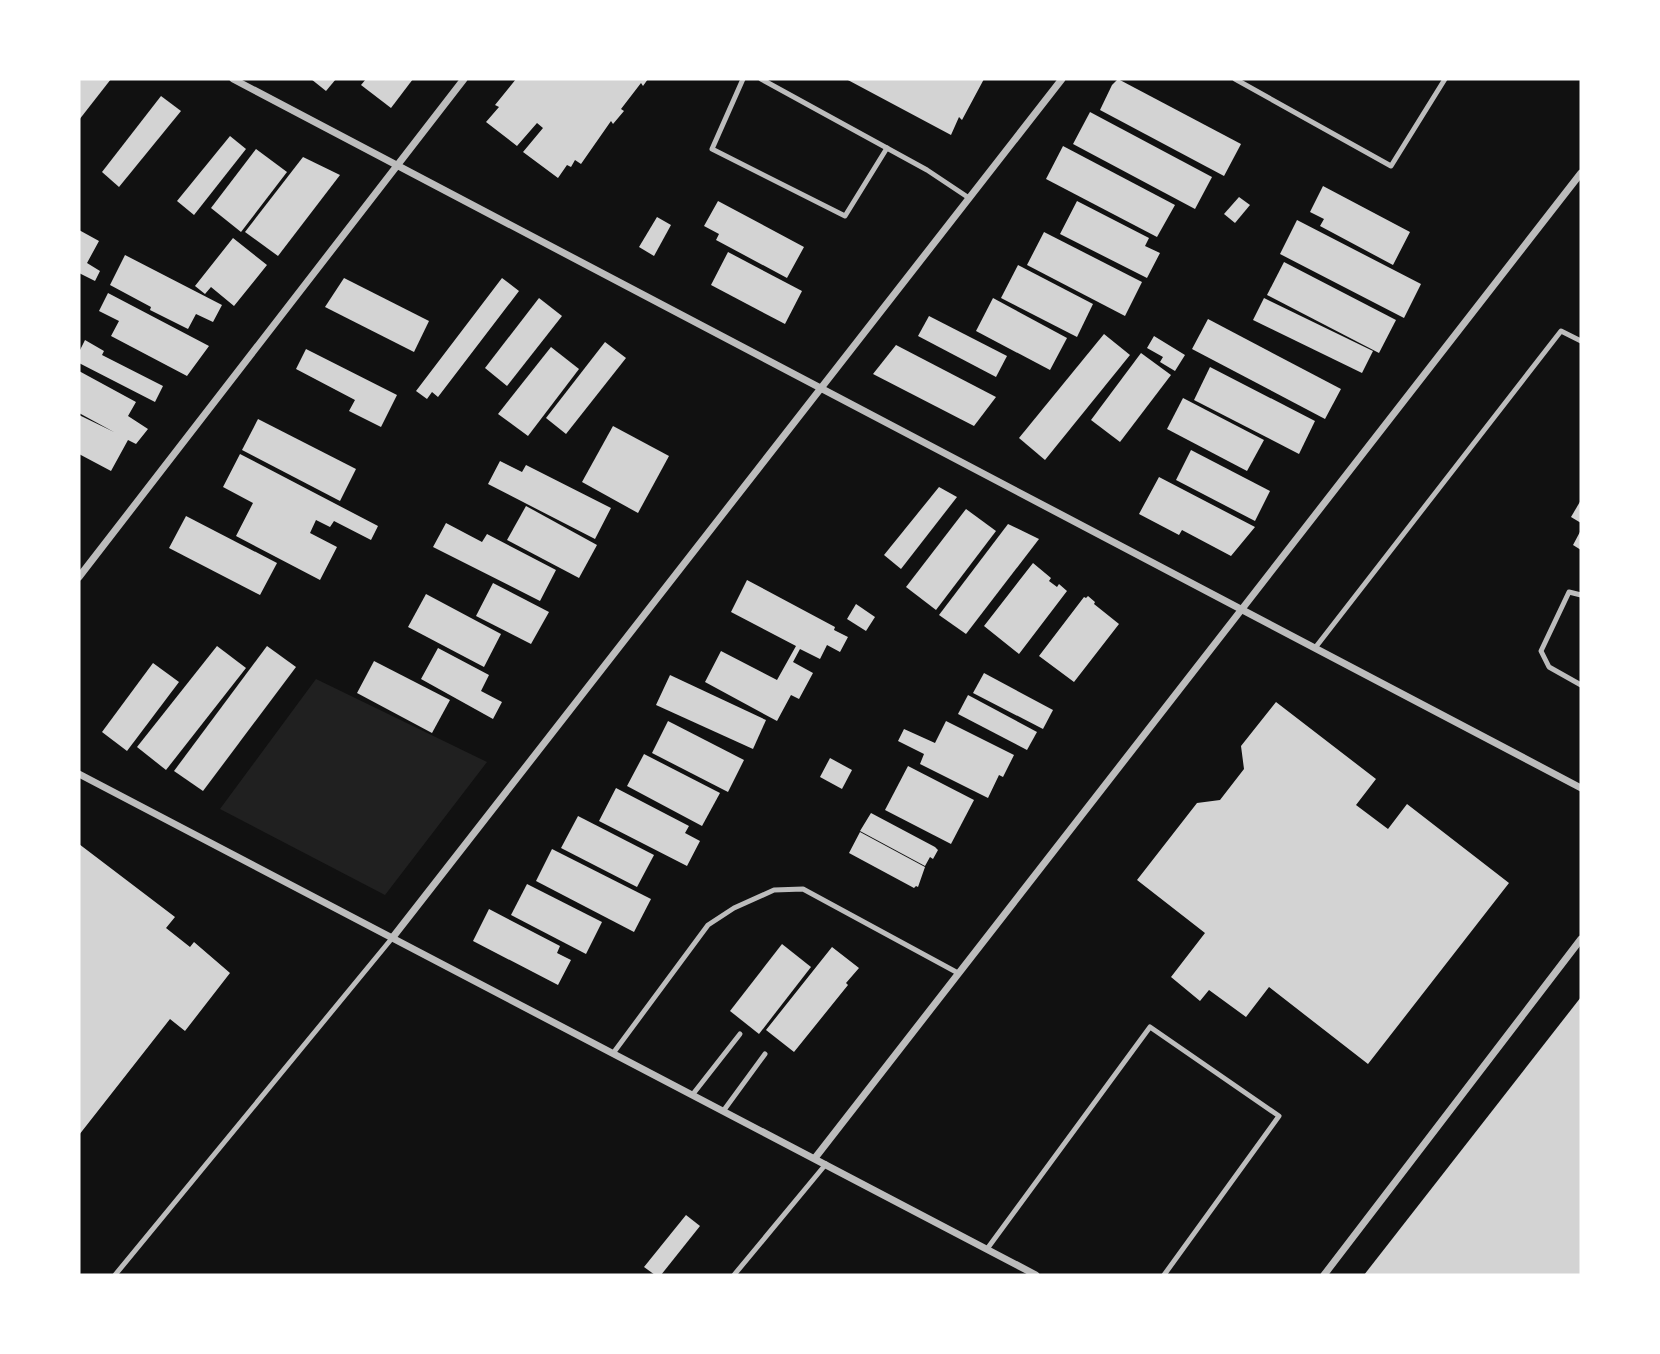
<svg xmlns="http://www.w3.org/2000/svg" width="1660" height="1354" viewBox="0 0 1660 1354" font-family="Ubuntu,sans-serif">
<rect width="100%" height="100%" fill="#111"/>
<polygon fill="#202020" points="316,679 487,762 385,895 220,809"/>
<g fill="#d3d3d3">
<polygon points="79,79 111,79 79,120"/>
<polygon points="311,79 336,79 326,91"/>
<polygon points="366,79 413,79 391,108 361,85"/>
<polygon points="516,79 648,79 643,86 641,83 621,109 624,111 613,124 611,121 581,164 575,160 571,167 567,165 558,178 523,152 543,128 537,123 517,146 486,122 499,107 495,105"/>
<polygon points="846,79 984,79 962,120 959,117 951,135"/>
<polygon points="1118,79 1241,144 1224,176 1100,110 1112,85"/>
<polygon points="161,96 181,111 119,187 102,172"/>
<polygon points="1090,112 1212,177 1195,209 1073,144"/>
<polygon points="230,136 246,149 194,215 177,201"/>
<polygon points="1063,146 1175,205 1157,237 1046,179"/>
<polygon points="256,149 287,172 241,232 211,208"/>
<polygon points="303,157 340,175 278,256 245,232"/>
<polygon points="1323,186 1410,232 1393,265 1320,226 1324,219 1310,212"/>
<polygon points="1239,197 1250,205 1235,223 1224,214"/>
<polygon points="718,201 804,247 787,278 716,240 719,234 704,226"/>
<polygon points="1077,201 1149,238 1145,246 1160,253 1147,278 1060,234"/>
<polygon points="657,217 671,225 654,256 639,247"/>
<polygon points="1297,220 1421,284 1404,318 1280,254"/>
<polygon points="79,230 99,241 87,263 100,271 95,281 79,273"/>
<polygon points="1044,232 1142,282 1125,316 1027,265"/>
<polygon points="233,238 267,265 234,306 211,287 205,294 195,286"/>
<polygon points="728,252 802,291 785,324 711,285"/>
<polygon points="125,255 222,305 213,322 196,314 188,329 150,310 151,307 110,285"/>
<polygon points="1284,262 1396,320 1379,353 1267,295"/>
<polygon points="1018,265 1093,304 1077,337 1001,298"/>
<polygon points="344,278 429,321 414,352 325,307"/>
<polygon points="502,278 519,291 438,397 432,392 427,399 416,391"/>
<polygon points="108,293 209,346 187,376 111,336 119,321 99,311"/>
<polygon points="539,298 562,316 507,386 485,368"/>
<polygon points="993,298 1067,338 1050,370 976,331"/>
<polygon points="1264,298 1373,351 1362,373 1253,320"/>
<polygon points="929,316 1007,356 996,377 918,336"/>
<polygon points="1208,319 1341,389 1325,419 1192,349"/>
<polygon points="1104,334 1130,355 1045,460 1019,438"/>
<polygon points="1154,336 1185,355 1175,371 1160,362 1163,357 1147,348"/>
<polygon points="85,340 104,351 102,355 163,386 155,402 79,363 79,352"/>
<polygon points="605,342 626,358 566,434 546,418"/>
<polygon points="896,345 996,397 974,426 873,374"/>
<polygon points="551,347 579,369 528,436 498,414"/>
<polygon points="306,349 397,395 381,427 349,411 355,400 296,369"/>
<polygon points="1141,353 1171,375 1120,442 1091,420"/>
<polygon points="1210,367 1315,421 1299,454 1194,400"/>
<polygon points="79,371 136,402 128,416 148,429 136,444 128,440 111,471 79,454 79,415 114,432 79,413"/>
<polygon points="1183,398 1264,440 1247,471 1167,429"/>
<polygon points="258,419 356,469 340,501 242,450"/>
<polygon points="613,426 669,456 638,513 582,482"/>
<polygon points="1191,450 1270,491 1255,521 1176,480"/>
<polygon points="240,454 378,526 371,540 334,521 330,527 316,520 310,533 337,547 320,580 236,536 253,503 223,487"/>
<polygon points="500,461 522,472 526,465 611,508 595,539 488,484"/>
<polygon points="1159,477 1255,527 1231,556 1182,530 1179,535 1139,514"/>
<polygon points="939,487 957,497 901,569 884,555"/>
<polygon points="1581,500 1581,523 1571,517"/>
<polygon points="526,506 597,545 579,578 507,540"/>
<polygon points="966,509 996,531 936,610 906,587"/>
<polygon points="186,516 277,563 260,595 169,548"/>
<polygon points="446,523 482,542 487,534 556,570 540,601 433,547"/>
<polygon points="1008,524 1039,539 966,634 939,615"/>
<polygon points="1581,530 1581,550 1573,545"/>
<polygon points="1033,563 1051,578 1049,581 1057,587 1059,584 1067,591 1019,654 984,626"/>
<polygon points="747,580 835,627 834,630 848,637 840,652 827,645 820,659 800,649 793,662 813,673 799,699 791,695 777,721 705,682 721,651 777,680 796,646 731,612"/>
<polygon points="493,583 549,612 531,644 476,616"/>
<polygon points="426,594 501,634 484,667 408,627"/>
<polygon points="1088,596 1095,602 1094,604 1119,624 1074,682 1039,656 1084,597 1086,598"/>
<polygon points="856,604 875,617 866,631 847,619"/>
<polygon points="217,646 246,668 166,770 137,747"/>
<polygon points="267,646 296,667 203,791 174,771"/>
<polygon points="438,648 489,675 481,691 502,702 493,719 421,679"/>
<polygon points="374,661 450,700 432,733 357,693"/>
<polygon points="153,663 179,682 127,751 102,732"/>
<polygon points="984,673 1053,710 1043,729 973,693"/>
<polygon points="670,675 766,720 753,749 656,705"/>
<polygon points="968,695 1037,732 1027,750 958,714"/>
<polygon points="1276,702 1376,779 1356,805 1388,829 1407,804 1509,883 1368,1064 1269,987 1246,1017 1209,990 1200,1001 1171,977 1205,933 1137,880 1197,803 1220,800 1244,769 1241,746"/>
<polygon points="668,721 744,760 728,792 652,753"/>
<polygon points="946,721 1014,755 1003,777 999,775 988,798 920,764 924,754 898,741 904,729 935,743"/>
<polygon points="644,754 720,793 702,826 627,786"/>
<polygon points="830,758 852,770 842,789 820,777"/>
<polygon points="908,766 974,800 951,844 885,810"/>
<polygon points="616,788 689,826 685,833 700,841 687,866 599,821"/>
<polygon points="871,813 935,847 938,850 933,859 930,857 925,866 860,831"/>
<polygon points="578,816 654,855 637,887 561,848"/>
<polygon points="860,832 925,867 918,887 916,886 914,888 849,853"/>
<polygon points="79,844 175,917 166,928 190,947 194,942 230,973 185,1031 170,1019 79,1135"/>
<polygon points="552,849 651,899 634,932 536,881"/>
<polygon points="527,884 602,922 586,954 511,915"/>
<polygon points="489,909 560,946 557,953 571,960 558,985 473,941"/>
<polygon points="782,944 811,967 759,1034 730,1011"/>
<polygon points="832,947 859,968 846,983 848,985 794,1052 766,1030"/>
<polygon points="1581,997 1581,1275 1364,1275"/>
<polygon points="686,1215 700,1226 661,1275 655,1275 644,1267"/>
</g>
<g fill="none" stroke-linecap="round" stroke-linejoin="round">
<g stroke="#bcbcbc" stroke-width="5">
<polyline points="743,79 712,149 845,216 887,148"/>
<polyline points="761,79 927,170 969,198"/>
<polyline points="1235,79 1391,166 1445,79"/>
<polyline points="1581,595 1569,592 1541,651 1549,667 1581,685"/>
<polyline points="1315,648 1561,331 1581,341"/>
<polyline points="614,1052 708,925 734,908 774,890 803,889 958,973"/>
<polyline points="693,1094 740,1034"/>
<polyline points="724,1110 765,1054"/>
<polyline points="987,1249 1150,1027 1279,1116 1164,1275"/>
<polyline points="115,1275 393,937"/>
<polyline points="734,1275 826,1164"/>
</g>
<g stroke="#bcbcbc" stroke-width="7">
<polyline points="233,79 1581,788"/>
<polyline points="79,577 464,79"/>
<polyline points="79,774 1036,1275"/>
<polyline points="393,937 1062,79"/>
<polyline points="815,1158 1581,173"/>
<polyline points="1324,1275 1581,939"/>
</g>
</g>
<rect width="1660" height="1354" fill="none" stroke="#ffffff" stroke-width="161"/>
</svg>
